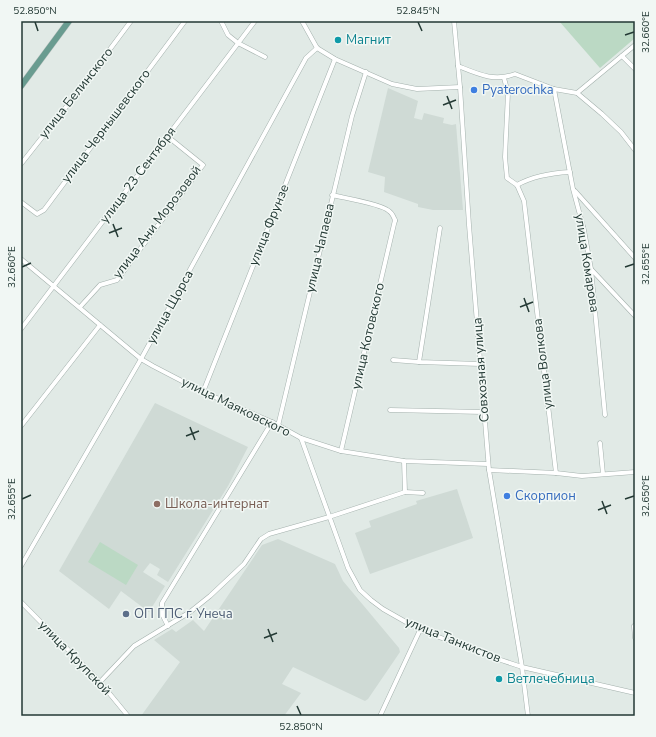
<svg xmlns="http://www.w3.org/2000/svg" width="656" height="737" viewBox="0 0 656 737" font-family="'Nunito Sans',sans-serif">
<rect width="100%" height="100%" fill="#e1eae6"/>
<g fill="#cfdad5">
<polygon points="388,88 418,101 414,118 422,120 424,113 444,118 443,123 452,125 456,124 463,210 433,210 418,207 418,204 384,192 385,177 368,172"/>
<polygon points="155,403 248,447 228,486 168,582 157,575 160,569 150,563 143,572 165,586 149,612 121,591 109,609 59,571"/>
<polygon points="457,489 473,538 370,574 355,533 371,527 369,521 417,504 416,501"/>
<polygon points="278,539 335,564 343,581 399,648 400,652 368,699 365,701 293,667 282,684 301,693 284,716 141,716 180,662 154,640 172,629 176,632 193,620 204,631 262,545"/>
</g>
<g fill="#bbd9c4">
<polygon points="559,21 635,21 635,38 600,68"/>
<polygon points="100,542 138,565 126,585 88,562"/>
</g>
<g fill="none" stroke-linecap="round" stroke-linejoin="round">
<defs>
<g id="minor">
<polyline points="221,21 228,35 238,43 265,57"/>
<polyline points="302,21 317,48"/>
<polyline points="454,21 460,87 469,225 489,470 522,667 528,716"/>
<polyline points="317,48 335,59 392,84 417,89 460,87"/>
<polyline points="622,56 635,69"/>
<path d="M 458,66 C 478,74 494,82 515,74 L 554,89 L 577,93 L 602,114 L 621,132 L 635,150"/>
<polyline points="504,78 508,93 505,157 507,178 517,185"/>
<polyline points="554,89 573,189 584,230 591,269 605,415"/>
<polyline points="577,93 635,45"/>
<polyline points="21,164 81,88 131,21"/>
<polyline points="517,185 524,201 556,473"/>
<path d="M 517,185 C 533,176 552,173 570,172"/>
<polyline points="575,191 635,258"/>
<path d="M 332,195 C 344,198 382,204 389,211 C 393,214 394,217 395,221"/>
<polyline points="21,202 37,214 44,210 185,21"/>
<polyline points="440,228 419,362 480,364"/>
<polyline points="21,259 141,359 153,366 203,392 272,422 301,438 341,451 404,461 488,464"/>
<polyline points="591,269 635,316"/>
<polyline points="80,307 100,285 117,280 203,165 167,136"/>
<polyline points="21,329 255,21"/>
<polyline points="393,360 419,362"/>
<polyline points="203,392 335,59"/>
<polyline points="390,410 483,412"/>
<polyline points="21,426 100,325"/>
<polyline points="278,426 352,116 366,72"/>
<polyline points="301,438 348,568 360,590 371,600 383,609 420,630 498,659 522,667 635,693"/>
<polyline points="600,443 603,474"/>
<polyline points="341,451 395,220"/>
<polyline points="489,470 556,473 582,476 635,472"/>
<polyline points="405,492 423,493"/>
<polyline points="21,566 141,359 306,58 317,48"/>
<polyline points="21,602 100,682 128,716"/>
<polyline points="168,626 162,614 162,603 272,422"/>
<polyline points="634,626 635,638"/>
<polyline points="100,682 134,646 190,612 210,596 244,564 261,539 269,534 329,517 405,492 404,461"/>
<polyline points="380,716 420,630"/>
</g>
<polyline id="primary" points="21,86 69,21"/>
</defs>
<use href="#minor" stroke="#a4b1ad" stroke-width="5"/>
<use href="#primary" stroke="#bdc4c2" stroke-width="7"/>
<use href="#minor" stroke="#fff" stroke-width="4"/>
<use href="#primary" stroke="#699c90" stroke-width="6"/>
</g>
<path fill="none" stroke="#233934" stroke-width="1.5" d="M 35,22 L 38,31M 418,22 L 422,31M 625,35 L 634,32M 447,96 L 452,109M 443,105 L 456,100M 113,224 L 118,237M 109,233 L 122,228M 22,267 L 31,263M 625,267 L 634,264M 524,298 L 529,312M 520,307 L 533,302M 190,427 L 195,440M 186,436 L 199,431M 22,499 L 31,495M 625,499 L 634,496M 602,501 L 607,514M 598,510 L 611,505M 268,629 L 273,642M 264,638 L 277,633M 297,706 L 301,715"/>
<g fill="#0f9aa8" stroke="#f1f7f4" stroke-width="1.5">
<circle cx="338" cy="40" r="4"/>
<circle cx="499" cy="679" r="4"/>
</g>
<g fill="#3f7fe0" stroke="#f1f7f4" stroke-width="1.5">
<circle cx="474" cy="90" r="4"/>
<circle cx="507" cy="496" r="4"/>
</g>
<circle fill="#8d6e63" stroke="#f1f7f4" stroke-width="1.5" cx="157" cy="504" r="4"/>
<circle fill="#5c6f8a" stroke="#f1f7f4" stroke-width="1.5" cx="126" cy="614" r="4"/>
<g text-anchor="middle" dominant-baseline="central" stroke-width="3" stroke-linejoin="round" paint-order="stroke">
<g font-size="13" fill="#0d838f" stroke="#f1f7f4" text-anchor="start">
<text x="346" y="40">Магнит</text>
<text x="507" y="679">Ветлечебница</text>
</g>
<g font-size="13" fill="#366cbe" stroke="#f1f7f4" text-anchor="start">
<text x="482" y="90">Pyaterochka</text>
<text x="515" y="496">Скорпион</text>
</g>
<g font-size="13" fill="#233934" stroke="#f1f7f4">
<text transform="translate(76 93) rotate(-52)">улица Белинского</text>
<text transform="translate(106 126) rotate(-53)">улица Чернышевского</text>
<text transform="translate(138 175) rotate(-53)">улица 23 Сентября</text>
<text transform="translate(157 222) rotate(-53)">улица Ани Морозовой</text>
<text transform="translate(269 225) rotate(-68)">улица Фрунзе</text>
<text transform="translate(320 248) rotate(-77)">улица Чапаева</text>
<text transform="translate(587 263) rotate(81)">улица Комарова</text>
<text transform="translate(170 307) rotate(-61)">улица Щорса</text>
<text transform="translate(368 336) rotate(-77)">улица Котовского</text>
<text transform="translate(543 364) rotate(-97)">улица Волкова</text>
<text transform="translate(481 370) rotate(-94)">Совхозная улица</text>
<text transform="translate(236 407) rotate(26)">улица Маяковского</text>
<text transform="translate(453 640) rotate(22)">улица Танкистов</text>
<text transform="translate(75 658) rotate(46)">улица Крупской</text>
</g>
<g font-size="13" fill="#785e54" stroke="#f1f7f4" text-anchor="start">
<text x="165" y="504">Школа-интернат</text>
</g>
<g font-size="13" fill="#4e5e75" stroke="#f1f7f4" text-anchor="start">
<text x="134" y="614">ОП ГПС г. Унеча</text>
</g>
</g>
<rect width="656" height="737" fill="none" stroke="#f1f7f4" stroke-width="44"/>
<rect x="22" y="22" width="612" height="693" fill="none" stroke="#233934" stroke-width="1.5"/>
<g font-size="10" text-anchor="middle" fill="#233934">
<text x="35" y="14">52.850°N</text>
<text x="418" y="14">52.845°N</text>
<text transform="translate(645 32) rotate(-90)" y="4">32.660°E</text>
<text transform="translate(645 264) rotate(-90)" y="4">32.655°E</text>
<text transform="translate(11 267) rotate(-90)" y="4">32.660°E</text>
<text transform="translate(645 496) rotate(-90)" y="4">32.650°E</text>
<text transform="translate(11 499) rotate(-90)" y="4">32.655°E</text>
<text x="301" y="730">52.850°N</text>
</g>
</svg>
